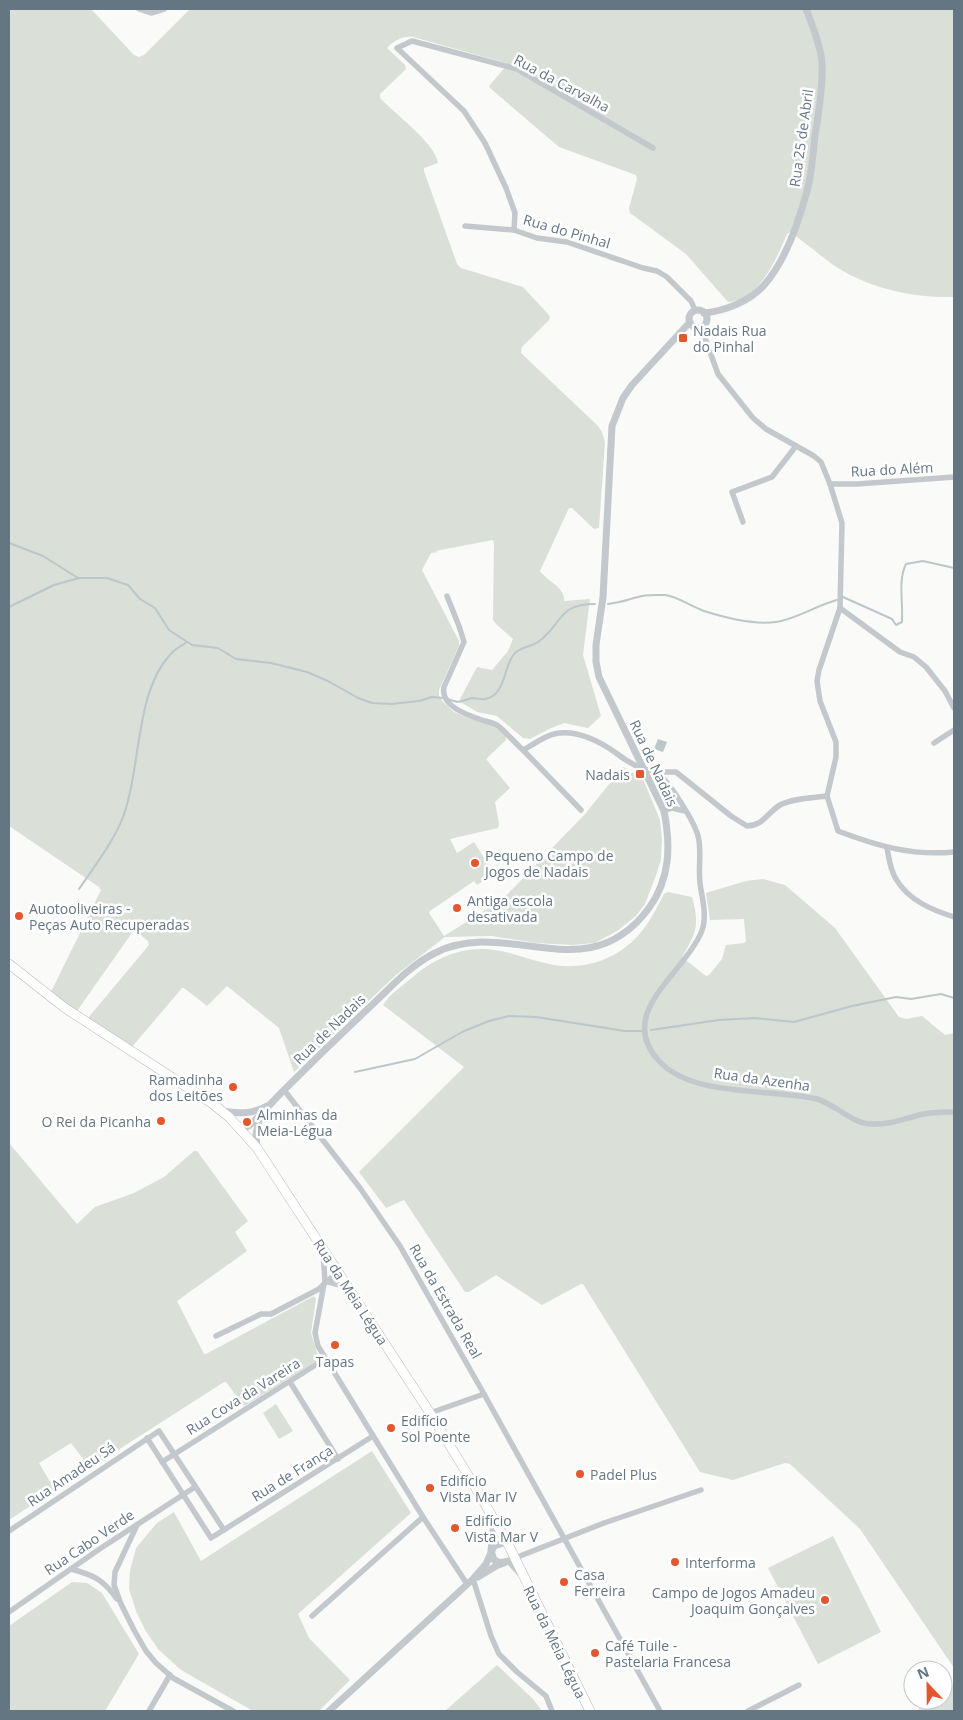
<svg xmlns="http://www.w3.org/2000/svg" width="963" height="1720" viewBox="0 0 963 1720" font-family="'Open Sans',sans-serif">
<rect width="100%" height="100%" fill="#fafaf8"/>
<g fill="#dadfd7">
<path d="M 9,9 L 91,9 L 134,55 L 139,57 L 144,55 L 190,9 L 954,9 L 954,297 C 917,298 876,290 843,271 C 824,260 808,244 790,232 L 787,234 C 777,257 759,302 728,302 L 686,254 L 630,213 L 629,208 L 637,179 L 636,175 L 559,147 L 490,88 L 489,86 L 507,65 L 506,63 L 413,37 C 402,36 395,40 387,48 L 405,65 L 406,69 L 380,94 L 380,98 C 394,113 436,144 438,163 L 424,168 L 424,171 L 457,264 L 461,268 L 523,287 L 548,314 L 550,317 L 549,320 L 522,347 L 521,353 L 598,426 L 602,432 L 605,442 L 599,528 L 594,529 L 572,508 L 569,508 L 540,571 C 547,581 566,588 564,601 L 590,599 L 583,655 L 601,716 L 588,728 L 564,723 L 549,729 L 530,739 L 523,738 L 497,716 L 477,712 L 459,701 L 477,667 L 492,670 L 508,651 L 513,639 L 496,624 L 493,620 L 494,544 L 493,540 L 435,551 L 438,552 L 431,553 L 422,570 L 459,641 L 459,646 L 439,690 L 439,696 L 443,702 L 454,712 L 468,718 L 493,725 L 506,736 L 506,740 L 486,759 L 510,788 L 495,802 L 499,824 L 498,828 L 450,839 L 457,853 L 474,842 L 494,874 L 477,885 L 474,881 L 430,911 L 429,913 L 444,936 L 503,899 L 585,814 L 623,767 L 643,779 L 660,820 L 662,840 L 661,860 L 655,878 L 645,904 L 636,916 L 617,931 L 595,943 L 572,945 L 537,943 L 491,936 L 445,937 L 396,975 L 294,1072 L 279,1028 L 227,986 L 207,1006 L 184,988 L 182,988 L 132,1047 L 88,1018 L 149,945 L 148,941 L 134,930 L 77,1011 L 51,992 L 101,890 L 99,887 L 9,826 Z"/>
<path d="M 763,879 L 785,885 L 835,928 L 899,1017 L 906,1019 L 922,1016 L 945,1035 L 954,1033 L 954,1668 L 860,1529 L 790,1464 L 785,1463 L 733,1480 L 700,1472 L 583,1284 L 581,1284 L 542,1305 L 496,1275 L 469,1292 L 465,1292 L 404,1200 L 386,1208 L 359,1172 L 464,1067 L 383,1005 C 389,995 403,985 413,977 C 430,961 458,948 482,949 C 503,949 524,958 545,963 C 583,973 622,959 645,927 C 653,916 658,905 664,894 L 668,892 L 692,897 C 700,926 696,933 682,957 L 706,976 L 709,975 L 722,959 L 726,945 L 744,943 L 746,941 L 744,919 L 710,920 L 706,893 L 746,881 Z"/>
<polygon points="9,1143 77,1224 95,1207 134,1193 164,1177 194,1151 197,1151 248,1221 235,1232 247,1251 177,1301 204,1354 206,1354 314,1296 316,1299 311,1333 318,1356 317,1361 244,1406 226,1382 224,1382 90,1468 71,1443 39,1463 55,1490 9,1520"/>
<polygon points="276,1404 293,1431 279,1439 263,1413"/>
<polygon points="372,1451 411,1513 298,1614 309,1638 350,1680 319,1711 253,1711 181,1670 158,1649 145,1630 136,1611 129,1589 130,1571 136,1548 157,1523 174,1512 201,1561"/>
<polygon points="833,1536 881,1632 818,1664 768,1568"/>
<polygon points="72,1582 87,1583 102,1593 139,1654 105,1711 9,1711 9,1626"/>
<polygon points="497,1665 533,1699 542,1711 445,1711"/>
<polygon points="954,1686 954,1711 916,1711 933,1700 943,1700 943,1693"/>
</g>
<polygon fill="#bbc7cb" points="658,739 667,742 663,752 654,749"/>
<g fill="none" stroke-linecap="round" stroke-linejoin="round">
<g stroke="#bbc7cb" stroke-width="2">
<polyline points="9,543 43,556 78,578"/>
<path d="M 843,597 L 892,619 L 896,625 L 902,622 L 902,619 C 903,601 898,580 906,564 L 923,561 L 954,568"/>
<path d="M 608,604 C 619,603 627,600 638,597 C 645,594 657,595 665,595 C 679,597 690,606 704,611 C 723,617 755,625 776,622 C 797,619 817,605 837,600"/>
<polyline points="9,607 54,585 79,578 107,578 128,585 140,599 155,608 169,630 192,645 218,648 236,659 271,663 307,672 328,681 358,698 372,703 391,704 419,701 432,697 443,698"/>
<path d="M 448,699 C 463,705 460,700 473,698 C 477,698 481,700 485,699 C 506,695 503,668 514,654 C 520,647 531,647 538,642 C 563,624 557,604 595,604"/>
<path d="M 79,889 C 94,867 114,841 123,817 C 141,769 135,694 169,656 C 173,650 181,646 187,642"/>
<polyline points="651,1030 719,1020 755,1018 794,1022 852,1006 896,997 911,999 941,994 954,998"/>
<polyline points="355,1072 415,1059 462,1032 489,1021 509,1016 536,1017 625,1031 641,1031"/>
</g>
<defs>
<polyline id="primary" points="9,964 65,1008 213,1104 229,1117 257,1148 430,1413 477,1490 508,1544 590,1711"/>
</defs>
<use href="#primary" stroke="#b5babe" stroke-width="10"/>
<g stroke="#c3c8cc" stroke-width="5.5">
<polyline points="139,9 151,13 164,9"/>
<polyline points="653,148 517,69 412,41 397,48 464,111 485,143 506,188 515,213 514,230 537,238 567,242 643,268 657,271 667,277 691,301 695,310"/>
<polyline points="465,226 514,230"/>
<polyline points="701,327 718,374 753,418 766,429 814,456 821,462 830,484 842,523 840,608 819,670 817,681 820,701 836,742 836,757 827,796"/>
<polyline points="830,484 857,484 954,477"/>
<polyline points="743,522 732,492 772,477 796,446"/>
<path d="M 447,596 L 459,626 L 464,642 L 444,687 C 440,706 467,715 482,720 C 487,722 492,722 497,725 C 506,732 514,742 523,750 C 533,745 544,736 554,734 C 576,729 599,741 616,753 C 625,760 633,765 643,769 C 648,770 654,770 658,773 C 670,783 694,821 698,836 C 702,850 698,868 700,883 C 702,899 708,917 701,933 C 683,975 615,1013 659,1061 C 693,1098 771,1088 817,1099 C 834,1104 852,1123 870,1124 C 890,1125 900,1120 919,1115 C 930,1112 943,1112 954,1112"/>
<polyline points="840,608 900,652 914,657 926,667 945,691 954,708"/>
<polyline points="934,743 954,730"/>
<polyline points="523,750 581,810"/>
<path d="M 657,772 L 676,772 L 731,816 L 747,826 C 763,826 768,812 780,805 C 794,798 812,798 827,796"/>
<path d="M 827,796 L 838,831 C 877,846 912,856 954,852"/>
<polyline points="664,811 672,808 685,811"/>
<path d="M 887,848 C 889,858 890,870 896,879 C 908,900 932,910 954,917"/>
<polyline points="284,1090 360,1188 400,1246 484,1394 660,1711"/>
<polyline points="323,1251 325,1281"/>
<polyline points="338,1272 324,1284 315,1333 318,1346 423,1517 467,1584"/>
<polyline points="325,1281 347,1287"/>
<polyline points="216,1336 261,1314 271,1314 319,1289 324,1284"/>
<polyline points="290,1382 338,1459"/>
<polyline points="430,1413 484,1394"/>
<polyline points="147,1438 211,1538 373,1436"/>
<polyline points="162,1462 325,1359"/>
<polyline points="137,1525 115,1572 114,1585 121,1604 134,1630 146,1651 156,1663 173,1678 233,1711"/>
<polyline points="9,1531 159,1431 224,1530"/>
<polyline points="515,1558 604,1523 701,1490"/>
<path d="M 71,1569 C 93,1575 103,1579 117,1599"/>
<polyline points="473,1579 491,1636 499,1654 517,1672 546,1696 552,1711"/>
<polyline points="9,1612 101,1548 195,1487"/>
<polyline points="312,1616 423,1517"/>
<polyline points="149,1711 170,1675"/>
<polyline points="748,1711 799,1685"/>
</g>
<g stroke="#c3c8cc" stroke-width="7">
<circle cx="698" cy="319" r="9"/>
<path d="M 704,313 C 725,311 751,301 765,284 C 785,261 799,221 807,191 C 812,173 813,154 815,135 C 819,112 823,87 822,63 C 821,47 812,24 806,9"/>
<path d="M 222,1111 C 239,1114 252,1114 267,1106"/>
<path d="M 238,1127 L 244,1128 L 250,1125 C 261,1115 271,1103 281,1093 C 312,1062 342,1033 374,1003 C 393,985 411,965 435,953 C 508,916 587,992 649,908 C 670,879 671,846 664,811 L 599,677 L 596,662 L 596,645 L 603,597 L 612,426 L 623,398 L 632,385 L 690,322"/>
<polyline points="257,1148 256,1134 260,1117"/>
<polyline points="494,1522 491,1551 494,1560 500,1563 509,1561 520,1573"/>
<polyline points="478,1577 496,1566 504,1563"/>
<polyline points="329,1711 473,1579 486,1564 494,1546 503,1543 508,1544"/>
</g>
<use href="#primary" stroke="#fff" stroke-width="9"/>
</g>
<g fill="#e4572e" stroke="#fff" stroke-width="2">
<rect x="678" y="333" width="10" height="10" rx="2.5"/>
<rect x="635" y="769" width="10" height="10" rx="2.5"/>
<circle cx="475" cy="863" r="5"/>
<circle cx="457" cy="908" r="5"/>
<circle cx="19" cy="916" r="5"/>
<circle cx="233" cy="1087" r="5"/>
<circle cx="161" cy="1121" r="5"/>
<circle cx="247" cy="1122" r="5"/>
<circle cx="335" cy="1345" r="5"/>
<circle cx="391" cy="1428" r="5"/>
<circle cx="580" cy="1474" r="5"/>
<circle cx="430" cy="1488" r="5"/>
<circle cx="455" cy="1528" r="5"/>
<circle cx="675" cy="1562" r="5"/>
<circle cx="564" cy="1582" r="5"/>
<circle cx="825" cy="1600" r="5"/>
<circle cx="595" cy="1653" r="5"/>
</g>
<g text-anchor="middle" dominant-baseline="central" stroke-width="5" stroke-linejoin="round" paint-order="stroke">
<g font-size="14" fill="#657683" stroke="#fff">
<text transform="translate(562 83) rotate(28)">Rua da Carvalha</text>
<text transform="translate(801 138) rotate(-82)">Rua 25 de Abril</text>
<text transform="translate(567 231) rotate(16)">Rua do Pinhal</text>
<text transform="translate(892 469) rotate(-3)">Rua do Além</text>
<text transform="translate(654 763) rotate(65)">Rua de Nadais</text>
<text transform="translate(329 1029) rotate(-44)">Rua de Nadais</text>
<text transform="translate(762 1079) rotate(8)">Rua da Azenha</text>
<text transform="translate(351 1292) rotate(57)">Rua da Meia Légua</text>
<text transform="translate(446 1301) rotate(60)">Rua da Estrada Real</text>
<text transform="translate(243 1396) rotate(-32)">Rua Cova da Vareira</text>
<text transform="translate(292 1473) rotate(-32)">Rua de França</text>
<text transform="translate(71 1474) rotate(-34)">Rua Amadeu Sá</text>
<text transform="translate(89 1542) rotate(-34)">Rua Cabo Verde</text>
<text transform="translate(555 1642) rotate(64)">Rua da Meia Légua</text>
</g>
<g font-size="14" fill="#657683" stroke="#fff" text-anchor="start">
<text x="693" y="330">Nadais Rua<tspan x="693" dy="16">do Pinhal</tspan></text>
<text x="630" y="774" text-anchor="end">Nadais</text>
<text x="485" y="855">Pequeno Campo de<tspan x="485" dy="16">Jogos de Nadais</tspan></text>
<text x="467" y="900">Antiga escola<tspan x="467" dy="16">desativada</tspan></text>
<text x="29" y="908">Auotooliveiras -<tspan x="29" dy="16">Peças Auto Recuperadas</tspan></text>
<text x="223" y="1079" text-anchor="end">Ramadinha<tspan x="223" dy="16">dos Leitões</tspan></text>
<text x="257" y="1114">Alminhas da<tspan x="257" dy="16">Meia-Légua</tspan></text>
<text x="151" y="1121" text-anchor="end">O Rei da Picanha</text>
<text x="335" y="1361" text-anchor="middle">Tapas</text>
<text x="401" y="1420">Edifício<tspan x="401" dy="16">Sol Poente</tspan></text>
<text x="590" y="1474">Padel Plus</text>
<text x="440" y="1480">Edifício<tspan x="440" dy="16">Vista Mar IV</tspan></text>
<text x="465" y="1520">Edifício<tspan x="465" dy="16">Vista Mar V</tspan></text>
<text x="685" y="1562">Interforma</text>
<text x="574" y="1574">Casa<tspan x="574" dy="16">Ferreira</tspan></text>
<text x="815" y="1592" text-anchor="end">Campo de Jogos Amadeu<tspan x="815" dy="16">Joaquim Gonçalves</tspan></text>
<text x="605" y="1645">Café Tuile -<tspan x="605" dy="16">Pastelaria Francesa</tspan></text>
</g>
</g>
<rect width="963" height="1720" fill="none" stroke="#657683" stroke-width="20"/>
<g transform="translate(928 1685) rotate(338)"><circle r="24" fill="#ffffff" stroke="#c1c8cd"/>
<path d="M0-4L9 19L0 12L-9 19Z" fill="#e4572e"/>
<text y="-8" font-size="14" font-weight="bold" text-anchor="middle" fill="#657683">N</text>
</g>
</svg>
